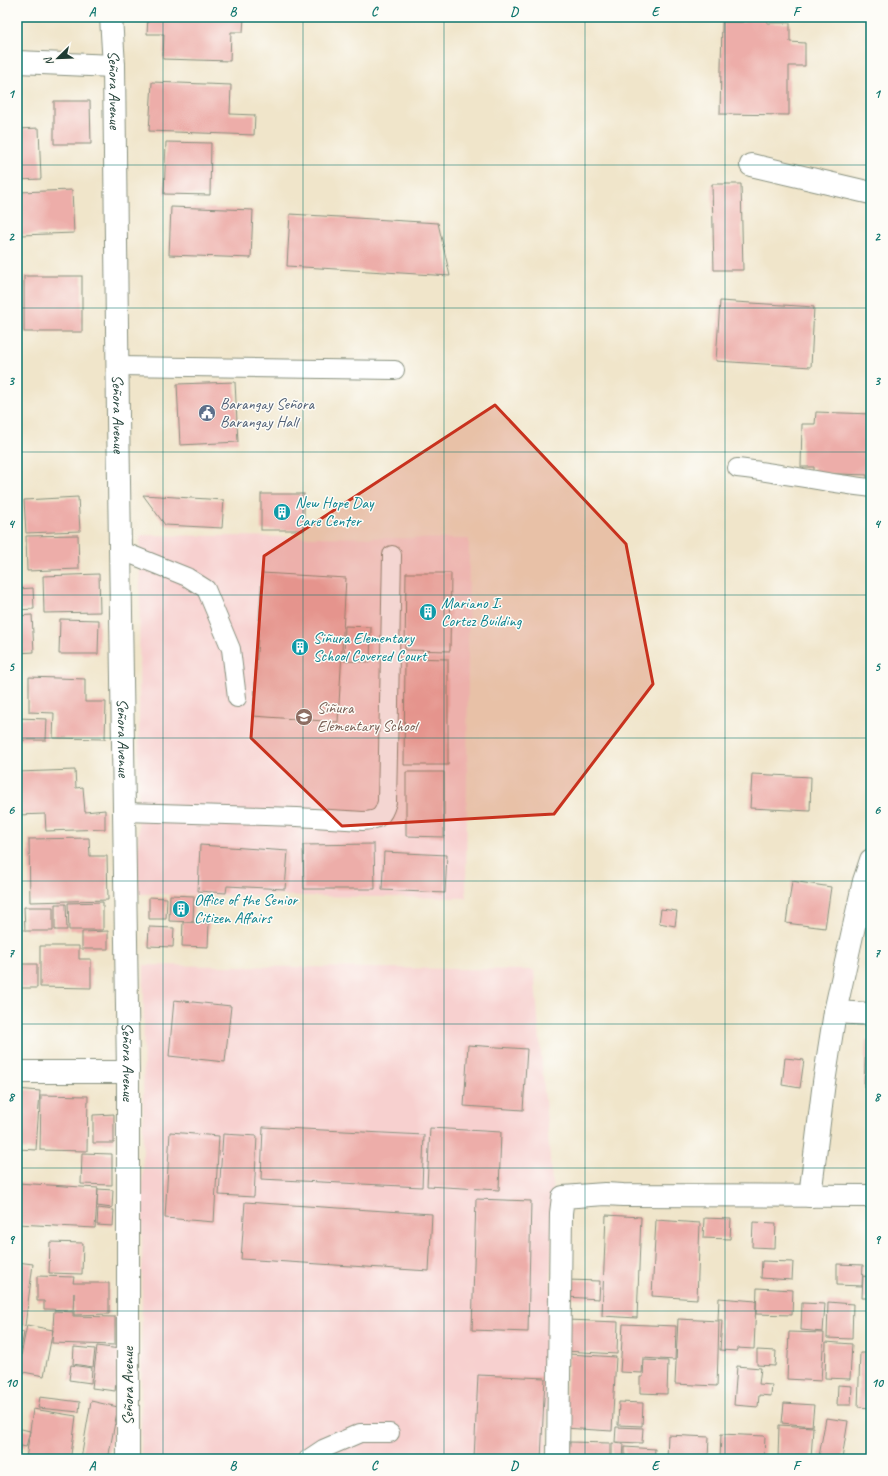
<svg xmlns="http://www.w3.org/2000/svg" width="888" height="1476" viewBox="0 0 888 1476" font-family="Caveat,sans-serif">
<rect width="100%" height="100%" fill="#fdfcf7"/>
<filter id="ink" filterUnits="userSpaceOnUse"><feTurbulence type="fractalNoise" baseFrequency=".025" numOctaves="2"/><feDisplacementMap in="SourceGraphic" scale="8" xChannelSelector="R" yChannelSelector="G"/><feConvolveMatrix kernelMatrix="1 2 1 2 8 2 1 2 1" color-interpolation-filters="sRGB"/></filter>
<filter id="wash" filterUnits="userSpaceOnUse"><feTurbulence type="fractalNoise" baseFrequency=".012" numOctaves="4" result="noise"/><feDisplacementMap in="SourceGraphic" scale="16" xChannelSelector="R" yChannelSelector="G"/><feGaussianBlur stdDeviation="0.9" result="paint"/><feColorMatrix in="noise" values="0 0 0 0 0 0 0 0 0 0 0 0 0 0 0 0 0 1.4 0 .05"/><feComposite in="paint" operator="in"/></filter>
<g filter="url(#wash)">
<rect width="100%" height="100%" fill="#f0e5ca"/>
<g fill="#f7d0cf">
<polygon points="140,535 469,539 466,898 138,894"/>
<polygon points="144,965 534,970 553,1195 546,1459 141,1459"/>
</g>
<g id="blocks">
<g fill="#edada9">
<polygon points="148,17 244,17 243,32 231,32 230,61 163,59 164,34 147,34"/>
<polygon points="745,17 767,17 767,23 790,23 790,42 805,43 805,66 789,66 789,115 720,114 722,22 744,22"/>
<polygon points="152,82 231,85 230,114 255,115 254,135 149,131"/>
<polygon points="54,101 90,101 91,144 54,144"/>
<polygon points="39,128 41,179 17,180 17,129"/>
<polygon points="166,142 211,143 210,195 164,194"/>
<polygon points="712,184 741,184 743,270 714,270"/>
<polygon points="72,190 74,233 21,235 19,192"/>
<polygon points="171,207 253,210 251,258 169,255"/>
<polygon points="290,214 438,223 450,276 287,266"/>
<rect x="24" y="276" width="58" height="56"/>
<polygon points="720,301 814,307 811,367 716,361"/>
<polygon points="235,382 238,442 180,445 177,384"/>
<polygon points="816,412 871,414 871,478 867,478 867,475 814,473 814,467 801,467 802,424 815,424"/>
<rect x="261" y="494" width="43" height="36"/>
<polygon points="143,495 224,500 222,528 165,525"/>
<polygon points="78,497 80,531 26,533 24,500"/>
<polygon points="78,535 79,569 27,571 26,536"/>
<polygon points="262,573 346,578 338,722 253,716"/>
<polygon points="406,573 451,573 450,651 405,650"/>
<polygon points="99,574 100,612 44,613 43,576"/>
<polygon points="33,588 34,609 17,610 17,589"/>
<polygon points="32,615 34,652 17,653 17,616"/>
<polygon points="60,619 99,620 98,654 59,654"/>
<polygon points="345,626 371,627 370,662 344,661"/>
<polygon points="405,658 448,659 448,765 404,765"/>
<polygon points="29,677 85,679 85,702 106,702 105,739 53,738 54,713 29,712"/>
<polygon points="17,718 47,719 46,740 17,740"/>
<polygon points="75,770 76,788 83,787 85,812 105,810 105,829 46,831 45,814 18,815 17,772"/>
<polygon points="406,772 444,772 444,837 406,836"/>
<polygon points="752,774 811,777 810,811 750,808"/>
<polygon points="89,838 90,856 107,856 108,900 30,902 29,839"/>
<polygon points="374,844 375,889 304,889 303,845"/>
<polygon points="200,845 288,851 285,889 227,886 226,893 198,891"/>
<polygon points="384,852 447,855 445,893 382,890"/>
<polygon points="792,881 831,887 825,928 786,923"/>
<polygon points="170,895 194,896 193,922 169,921"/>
<polygon points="149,897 167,898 166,919 149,919"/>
<polygon points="103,902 103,930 69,930 68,903"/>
<polygon points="55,904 66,904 67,930 55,930"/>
<polygon points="24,907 53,907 53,931 25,931"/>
<polygon points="661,909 677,911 675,926 659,923"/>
<polygon points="183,922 209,923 208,947 182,946"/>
<polygon points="149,927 174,928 173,947 148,946"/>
<polygon points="108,931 108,949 82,949 82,932"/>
<polygon points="40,946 79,946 79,959 91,959 91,988 40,987"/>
<polygon points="19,964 37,964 37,988 20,988"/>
<polygon points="174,1000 231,1006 225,1062 169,1056"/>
<polygon points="866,1040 871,1040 871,1087 864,1087"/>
<polygon points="468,1045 527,1049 523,1110 464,1106"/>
<polygon points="785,1058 804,1060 800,1088 782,1085"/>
<polygon points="17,1089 40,1091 36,1150 17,1149"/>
<polygon points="41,1095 88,1096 87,1151 40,1150"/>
<polygon points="114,1114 114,1143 93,1143 93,1115"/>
<polygon points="263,1127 424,1135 422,1187 261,1179"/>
<polygon points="430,1128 501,1132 499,1190 427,1186"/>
<polygon points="170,1132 219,1136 214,1222 165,1218"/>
<polygon points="223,1134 257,1136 254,1197 219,1195"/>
<polygon points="82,1153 112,1154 112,1185 81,1184"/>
<polygon points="17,1183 98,1188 95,1228 17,1224"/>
<polygon points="98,1189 113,1190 112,1208 97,1206"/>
<polygon points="476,1199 531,1201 528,1332 472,1330"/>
<polygon points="245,1202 432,1214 429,1271 241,1259"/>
<polygon points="98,1208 114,1210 113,1226 97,1225"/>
<polygon points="606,1215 641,1217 637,1318 602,1316"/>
<polygon points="704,1218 731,1219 730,1239 703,1238"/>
<polygon points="656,1220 700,1223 697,1299 652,1296"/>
<polygon points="753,1222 776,1223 775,1248 752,1247"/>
<polygon points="50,1242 83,1243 82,1274 49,1273"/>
<polygon points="762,1261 793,1262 792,1280 761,1278"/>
<polygon points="17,1262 33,1264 25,1326 17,1324"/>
<polygon points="837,1264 863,1265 862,1286 837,1285"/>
<polygon points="37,1276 74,1277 73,1283 109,1283 109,1314 74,1315 74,1293 73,1310 44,1309 44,1301 37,1301"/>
<polygon points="863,1276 871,1277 871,1317 868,1316 868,1298 862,1298"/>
<polygon points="567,1280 600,1281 599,1299 566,1297"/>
<polygon points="757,1288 793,1290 792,1315 756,1314"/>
<polygon points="719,1298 756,1301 754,1349 737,1348 737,1351 720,1350 722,1320 718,1320"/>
<polygon points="828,1302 853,1304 852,1339 827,1338"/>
<polygon points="802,1303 825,1304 823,1332 801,1330"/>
<polygon points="54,1311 73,1312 73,1316 115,1317 115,1345 52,1343"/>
<polygon points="678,1319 719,1321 717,1386 675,1384"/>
<polygon points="567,1320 618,1322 617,1354 565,1351"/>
<polygon points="623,1324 676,1326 675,1360 643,1358 642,1373 620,1372"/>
<polygon points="27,1325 53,1330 44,1376 18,1371"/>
<polygon points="17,1331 24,1332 21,1349 17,1348"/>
<polygon points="789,1332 824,1333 821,1381 787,1379"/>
<polygon points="826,1342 852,1344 850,1379 825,1378"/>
<polygon points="97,1346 120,1349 115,1391 92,1388"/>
<polygon points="74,1347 95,1349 93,1367 73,1364"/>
<polygon points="757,1350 776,1351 775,1366 757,1365"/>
<polygon points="860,1353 871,1353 871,1408 858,1407"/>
<polygon points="569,1354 616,1357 612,1431 564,1428"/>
<polygon points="644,1360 668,1361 667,1394 640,1393 640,1377 643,1377"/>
<polygon points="71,1365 92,1368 91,1383 69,1380"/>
<polygon points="737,1366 761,1368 759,1384 772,1385 771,1396 759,1395 758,1407 734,1405"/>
<polygon points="478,1375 545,1378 541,1459 474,1459"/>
<polygon points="838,1385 852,1386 851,1405 837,1405"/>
<polygon points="40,1397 80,1402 79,1412 38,1408"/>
<polygon points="91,1401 118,1407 108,1459 81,1459"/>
<polygon points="619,1402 643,1403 642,1426 618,1425"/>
<polygon points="784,1403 814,1405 812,1426 782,1423"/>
<polygon points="33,1409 76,1416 71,1455 78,1456 77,1459 26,1459"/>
<polygon points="826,1418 848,1421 842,1459 819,1456"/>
<polygon points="779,1425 813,1427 811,1459 778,1459"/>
<polygon points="616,1427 643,1428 642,1443 615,1442"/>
<polygon points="17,1428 30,1431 26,1447 17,1445"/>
<polygon points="721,1434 765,1436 764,1459 720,1459"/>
<polygon points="668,1435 709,1437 708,1459 667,1459"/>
<polygon points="570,1442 610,1443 610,1459 569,1459"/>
<polygon points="612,1443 624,1444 623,1459 612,1459"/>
<polygon points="625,1447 655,1449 654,1459 625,1459"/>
</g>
</g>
</g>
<g filter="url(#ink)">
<use href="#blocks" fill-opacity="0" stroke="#88917f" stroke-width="1"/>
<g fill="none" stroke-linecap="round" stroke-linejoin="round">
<defs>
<g id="service">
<polyline points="117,366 395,370"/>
<path d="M 737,468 C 782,473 826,483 871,488"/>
<polyline points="120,550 187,577 206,589 231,649 237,698"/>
<path d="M 124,812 L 297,817 L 363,821 C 379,820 383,817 387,802 L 392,555"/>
<polyline points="308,1459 323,1449 360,1433 390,1433"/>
</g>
<g id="minor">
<path id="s1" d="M 111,17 L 114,66 L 118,416 L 128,1072 L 128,1459"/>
<polyline points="17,62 114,66"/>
<polyline points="751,165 871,193"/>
<polyline points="835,1012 871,1014"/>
<polyline points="17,1072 128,1072"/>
<polyline points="810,1196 824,1082 835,1012 864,881 871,860"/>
<polyline points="558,1459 561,1213 563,1197 605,1194 623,1195 871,1196"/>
</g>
</defs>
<use href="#service" stroke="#88917f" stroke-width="20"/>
<use href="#minor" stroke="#88917f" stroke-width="24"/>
<use href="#service" stroke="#fff" stroke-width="18"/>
<use href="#minor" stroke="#fff" stroke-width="22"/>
</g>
</g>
<path fill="#c8321e" fill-opacity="0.2" stroke="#c8321e" stroke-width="3" stroke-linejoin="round" d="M 495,405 L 626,544 L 653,684 L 554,814 L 342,826 L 251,738 L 264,556 Z"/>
<path fill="none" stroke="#0f766e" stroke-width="1" stroke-opacity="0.55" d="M 163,17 L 163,1459M 303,17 L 303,1459M 444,17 L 444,1459M 585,17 L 585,1459M 725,17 L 725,1459M 17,165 L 871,165M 17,308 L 871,308M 17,452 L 871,452M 17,595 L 871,595M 17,738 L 871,738M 17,881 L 871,881M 17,1024 L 871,1024M 17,1168 L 871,1168M 17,1311 L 871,1311"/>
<defs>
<symbol id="civic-disc" viewBox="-11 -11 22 22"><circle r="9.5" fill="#5c6f8a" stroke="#fdfcf7"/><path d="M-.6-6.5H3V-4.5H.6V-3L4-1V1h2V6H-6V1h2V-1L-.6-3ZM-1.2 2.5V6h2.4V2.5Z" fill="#fff"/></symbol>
<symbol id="building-disc" viewBox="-11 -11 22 22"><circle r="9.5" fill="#0f9aa8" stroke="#fdfcf7"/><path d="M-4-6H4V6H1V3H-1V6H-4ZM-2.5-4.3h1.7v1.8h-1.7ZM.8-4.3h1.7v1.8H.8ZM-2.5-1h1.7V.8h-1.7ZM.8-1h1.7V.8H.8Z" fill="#fff"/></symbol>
<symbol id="school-disc" viewBox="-11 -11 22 22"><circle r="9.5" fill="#8d6e63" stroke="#fdfcf7"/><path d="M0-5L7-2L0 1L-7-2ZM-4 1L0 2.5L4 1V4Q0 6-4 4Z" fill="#fff"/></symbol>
</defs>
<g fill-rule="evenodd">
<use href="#civic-disc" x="197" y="403" width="20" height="20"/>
<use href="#building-disc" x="272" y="502" width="20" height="20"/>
<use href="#building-disc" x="418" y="602" width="20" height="20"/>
<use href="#building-disc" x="290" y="637" width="20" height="20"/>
<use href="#school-disc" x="294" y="707" width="20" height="20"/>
<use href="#building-disc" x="171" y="899" width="20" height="20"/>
</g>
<g text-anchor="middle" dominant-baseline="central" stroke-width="3" stroke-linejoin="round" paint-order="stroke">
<g font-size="16" fill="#1f3d34" stroke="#fdfcf7">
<text stroke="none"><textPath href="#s1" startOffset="73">Señora Avenue</textPath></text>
<text stroke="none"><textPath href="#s1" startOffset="397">Señora Avenue</textPath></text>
<text stroke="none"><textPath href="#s1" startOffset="721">Señora Avenue</textPath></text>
<text stroke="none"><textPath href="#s1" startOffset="1045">Señora Avenue</textPath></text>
<text transform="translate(128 1386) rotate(-90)">Señora Avenue</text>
</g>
<g font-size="16" fill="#4e5e75" stroke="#fdfcf7" text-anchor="start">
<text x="220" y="404">Barangay Señora<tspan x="220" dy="18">Barangay Hall</tspan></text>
</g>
<g font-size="16" fill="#0d838f" stroke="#fdfcf7" text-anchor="start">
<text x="295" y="503">New Hope Day<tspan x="295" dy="18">Care Center</tspan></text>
<text x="441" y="603">Mariano I.<tspan x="441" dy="18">Cortez Building</tspan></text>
<text x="313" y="638">Siñura Elementary<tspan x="313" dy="18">School Covered Court</tspan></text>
<text x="194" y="900">Office of the Senior<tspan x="194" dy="18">Citizen Affairs</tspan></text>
</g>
<g font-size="16" fill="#785e54" stroke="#fdfcf7" text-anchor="start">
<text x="317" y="708">Siñura<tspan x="317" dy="18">Elementary School</tspan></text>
</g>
</g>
<rect width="888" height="1476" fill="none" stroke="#fdfcf7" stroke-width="44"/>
<g transform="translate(58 58) rotate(247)" stroke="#fdfcf7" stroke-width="3" paint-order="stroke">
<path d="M0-3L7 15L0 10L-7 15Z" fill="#1f3d34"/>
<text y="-6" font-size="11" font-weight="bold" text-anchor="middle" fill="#1f3d34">N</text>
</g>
<rect x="22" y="22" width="844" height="1432" fill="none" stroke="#0f766e" stroke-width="1.5"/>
<g font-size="13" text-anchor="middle" font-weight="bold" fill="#0f766e">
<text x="92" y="16">A</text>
<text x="233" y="16">B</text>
<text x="374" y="16">C</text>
<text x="514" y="16">D</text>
<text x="655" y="16">E</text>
<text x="796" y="16">F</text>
<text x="11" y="98">1</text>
<text x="877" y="98">1</text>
<text x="11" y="241">2</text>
<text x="877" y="241">2</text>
<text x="11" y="385">3</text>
<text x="877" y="385">3</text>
<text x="11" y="528">4</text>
<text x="877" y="528">4</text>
<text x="11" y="671">5</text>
<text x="877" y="671">5</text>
<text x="11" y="814">6</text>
<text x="877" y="814">6</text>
<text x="11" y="957">7</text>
<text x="877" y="957">7</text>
<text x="11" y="1101">8</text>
<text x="877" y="1101">8</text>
<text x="11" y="1244">9</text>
<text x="877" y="1244">9</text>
<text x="11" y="1387">10</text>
<text x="877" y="1387">10</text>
<text x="92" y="1470">A</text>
<text x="233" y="1470">B</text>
<text x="374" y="1470">C</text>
<text x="514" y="1470">D</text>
<text x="655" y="1470">E</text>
<text x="796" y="1470">F</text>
</g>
</svg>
